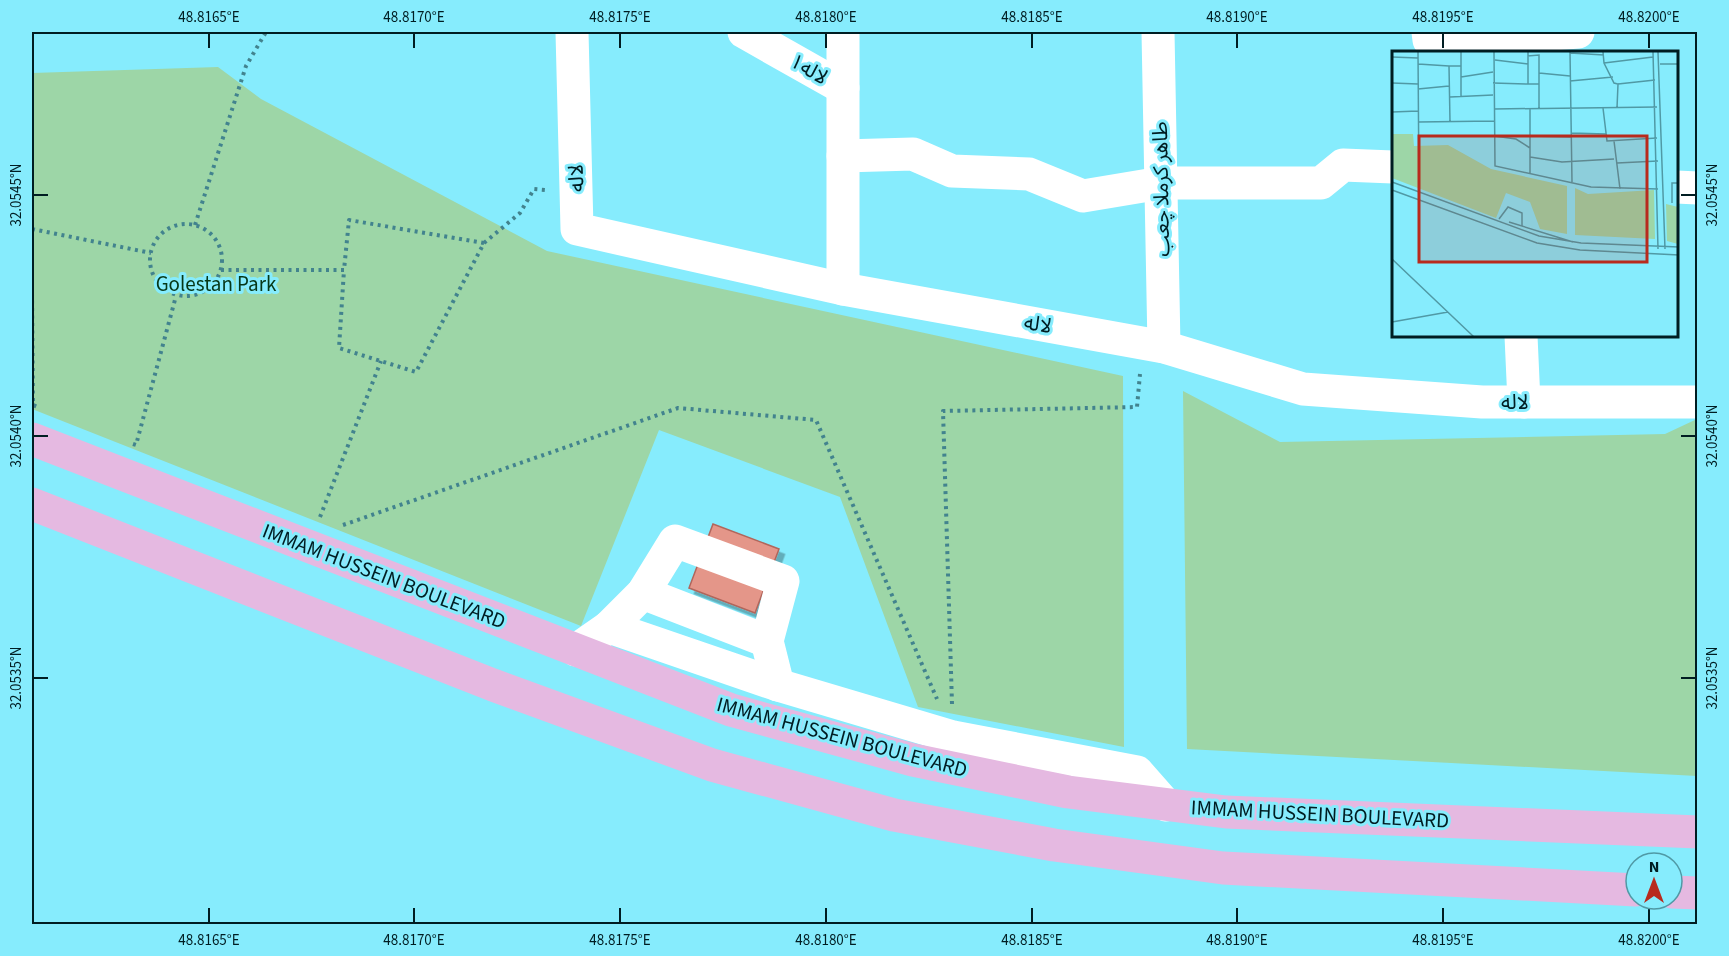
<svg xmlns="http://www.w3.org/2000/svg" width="1729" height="956" viewBox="0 0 1729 956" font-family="'Source Sans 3','Noto Sans Arabic',sans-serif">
<defs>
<filter id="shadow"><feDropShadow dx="5.5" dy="5.5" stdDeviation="0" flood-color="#0004"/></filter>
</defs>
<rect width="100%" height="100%" fill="#86ecfd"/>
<g fill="#9dd6a7">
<polygon points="218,67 261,99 547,251 1123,376 1124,747 918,707 840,497 659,430 581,626 32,409 32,73"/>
<polygon points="1183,391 1280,442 1665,434 1697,419 1697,776 1187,749"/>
</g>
<polygon fill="#e49689" stroke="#b1665b" stroke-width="1.5" filter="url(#shadow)" points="713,524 779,549 755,613 689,588"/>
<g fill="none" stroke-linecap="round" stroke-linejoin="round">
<g stroke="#42838e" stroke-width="4" stroke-dasharray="3 4.5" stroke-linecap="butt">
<circle cx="186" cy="260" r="36"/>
<polyline points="195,225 246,66 266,32"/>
<polyline points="32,229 151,253"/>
<polyline points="484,243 520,213 534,189 546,190"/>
<polyline points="221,270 344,270 339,348 416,372 484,243 349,220 344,270"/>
<polyline points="32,293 33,405 40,408"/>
<polyline points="133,444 136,445 176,296"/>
<polyline points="320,517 381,361"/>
<polyline points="343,525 678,408 816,420 937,699"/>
<polyline points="952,704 943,411 1137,407 1140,374"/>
</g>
<g stroke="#fff" stroke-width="33">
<polyline points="572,32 577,229 843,289 1164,347 1303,389 1482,402 1698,402"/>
<polyline points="744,32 843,88"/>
<polyline points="843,32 843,289"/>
<polyline points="1158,32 1164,347"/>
<polyline points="1428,32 1429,40 1480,40 1578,32"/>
<polyline points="843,156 913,154 952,171 1029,174 1083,196 1161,183 1321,183 1343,165 1393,167"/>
<polyline points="1676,187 1698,188"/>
<polyline points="1521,336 1524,402"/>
<polyline points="643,593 767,641"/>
<polyline points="609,627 643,593 675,541 783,581 767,641 778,685"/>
<polyline points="576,650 609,627 778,685 953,737 1137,772 1166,805"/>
</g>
<g stroke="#e5b9e1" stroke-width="33">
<polyline points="32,439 731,710 913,760 1068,792 1226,812 1698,832"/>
<polyline points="32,504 493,685 712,765 894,815 1054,845 1223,868 1636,890"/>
<polyline points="1672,892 1698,893"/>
</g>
</g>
<path fill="none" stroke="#001d22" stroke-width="2" d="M 209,33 L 209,48M 414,33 L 414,48M 620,33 L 620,48M 826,33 L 826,48M 1032,33 L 1032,48M 1237,33 L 1237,48M 1443,33 L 1443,48M 1649,33 L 1649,48M 33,195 L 48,195M 1681,195 L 1696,195M 33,436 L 48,436M 1681,436 L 1696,436M 33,678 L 48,678M 1681,678 L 1696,678M 209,908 L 209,923M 414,908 L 414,923M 620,908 L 620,923M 826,908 L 826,923M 1032,908 L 1032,923M 1237,908 L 1237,923M 1443,908 L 1443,923M 1649,908 L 1649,923"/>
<g text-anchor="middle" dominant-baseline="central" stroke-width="6" stroke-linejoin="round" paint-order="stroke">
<g font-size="21" fill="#001d22" stroke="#86ecfd">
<text transform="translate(809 69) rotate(30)">لاله۱</text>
<text transform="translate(576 178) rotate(-92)">لاله</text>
<text transform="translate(1161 189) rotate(-91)">طاهر کرملا چعب</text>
<text transform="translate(1038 324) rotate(10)">لاله</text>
<text x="1515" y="402">لاله</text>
<text transform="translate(384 576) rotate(21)">IMMAM HUSSEIN BOULEVARD</text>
<text transform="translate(842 737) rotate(15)">IMMAM HUSSEIN BOULEVARD</text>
<text transform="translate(1320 814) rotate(3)">IMMAM HUSSEIN BOULEVARD</text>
</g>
<g font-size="21" fill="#063717" stroke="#86ecfd">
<text x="216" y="284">Golestan Park</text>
</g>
</g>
<g transform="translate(1392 51)">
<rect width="286" height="286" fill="#86ecfd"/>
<path d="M 0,83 L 21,83 L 22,95 L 56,94 L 99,118 L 175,135 L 175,183 L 148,178 L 138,151 L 114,142 L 104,167 L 0,127 ZM 183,137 L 196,143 L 262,139 L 263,188 L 183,184 ZM 274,153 L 286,156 L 286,193 L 275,190 Z" fill="#9dd6a7"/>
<path fill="none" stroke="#5099a5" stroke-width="1.5" d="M 26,1 L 27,141M 69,1 L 69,46M 102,1 L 103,115 L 199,136 L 266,138M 136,1 L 136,5 L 147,4 L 147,57M 178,1 L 180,131M 211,1 L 212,12 L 222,32 L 226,33 L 225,57M 261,1 L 266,198M 266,1 L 273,198M 178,2 L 212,4M 136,5 L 136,33 L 147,33M 0,6 L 26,7M 103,9 L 136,13M 212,12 L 261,6M 26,13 L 57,15M 268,13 L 287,13M 147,22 L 178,25M 69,26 L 101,21M 178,30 L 221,26M 0,32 L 26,33M 101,32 L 136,33M 226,33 L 263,29M 26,38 L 57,35M 58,46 L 101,44M 138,57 L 138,123M 211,57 L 215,90 L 265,87M 102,58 L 265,56M 0,61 L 26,60M 26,71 L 102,70M 58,71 L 57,15 L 69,15M 179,82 L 214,83M 102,85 L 124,88 L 138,97M 138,85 L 180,86M 222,90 L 228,138M 138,106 L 170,111 L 222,108M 225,112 L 266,110M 0,131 L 147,185 L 189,192 L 287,196M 0,139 L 145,192 L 188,199 L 287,204M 280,152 L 280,132 L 287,132M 107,168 L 116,156 L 130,162 L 130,175M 117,171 L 181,191M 0,208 L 82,286M 0,271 L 56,261"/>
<path fill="#b82a1d" fill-opacity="0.15" stroke="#b82a1d" stroke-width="3" d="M 27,85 L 255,85 L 255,211 L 27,211 Z"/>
<rect width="286" height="286" fill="none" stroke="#001d22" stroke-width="3"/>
</g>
<rect width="1729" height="956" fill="none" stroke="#86ecfd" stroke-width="66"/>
<g transform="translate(1654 881)"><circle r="28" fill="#86ecfd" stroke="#5099a5" stroke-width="1.5"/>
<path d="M0-4.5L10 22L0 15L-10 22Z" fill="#b82a1d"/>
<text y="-9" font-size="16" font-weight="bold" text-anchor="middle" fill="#001d22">N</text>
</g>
<rect x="33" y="33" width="1663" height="890" fill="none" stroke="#001d22" stroke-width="2"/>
<g font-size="15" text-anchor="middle" fill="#001d22">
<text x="209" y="22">48.8165°E</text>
<text x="414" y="22">48.8170°E</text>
<text x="620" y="22">48.8175°E</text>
<text x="826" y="22">48.8180°E</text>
<text x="1032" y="22">48.8185°E</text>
<text x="1237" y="22">48.8190°E</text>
<text x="1443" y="22">48.8195°E</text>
<text x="1649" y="22">48.8200°E</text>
<text transform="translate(16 195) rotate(-90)" y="5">32.0545°N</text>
<text transform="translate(1712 195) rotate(-90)" y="5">32.0545°N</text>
<text transform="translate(16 436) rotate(-90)" y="5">32.0540°N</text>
<text transform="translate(1712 436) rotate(-90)" y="5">32.0540°N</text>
<text transform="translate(16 678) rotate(-90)" y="5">32.0535°N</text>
<text transform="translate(1712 678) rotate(-90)" y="5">32.0535°N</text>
<text x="209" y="945">48.8165°E</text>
<text x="414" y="945">48.8170°E</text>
<text x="620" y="945">48.8175°E</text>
<text x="826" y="945">48.8180°E</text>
<text x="1032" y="945">48.8185°E</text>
<text x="1237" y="945">48.8190°E</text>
<text x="1443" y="945">48.8195°E</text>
<text x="1649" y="945">48.8200°E</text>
</g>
</svg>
